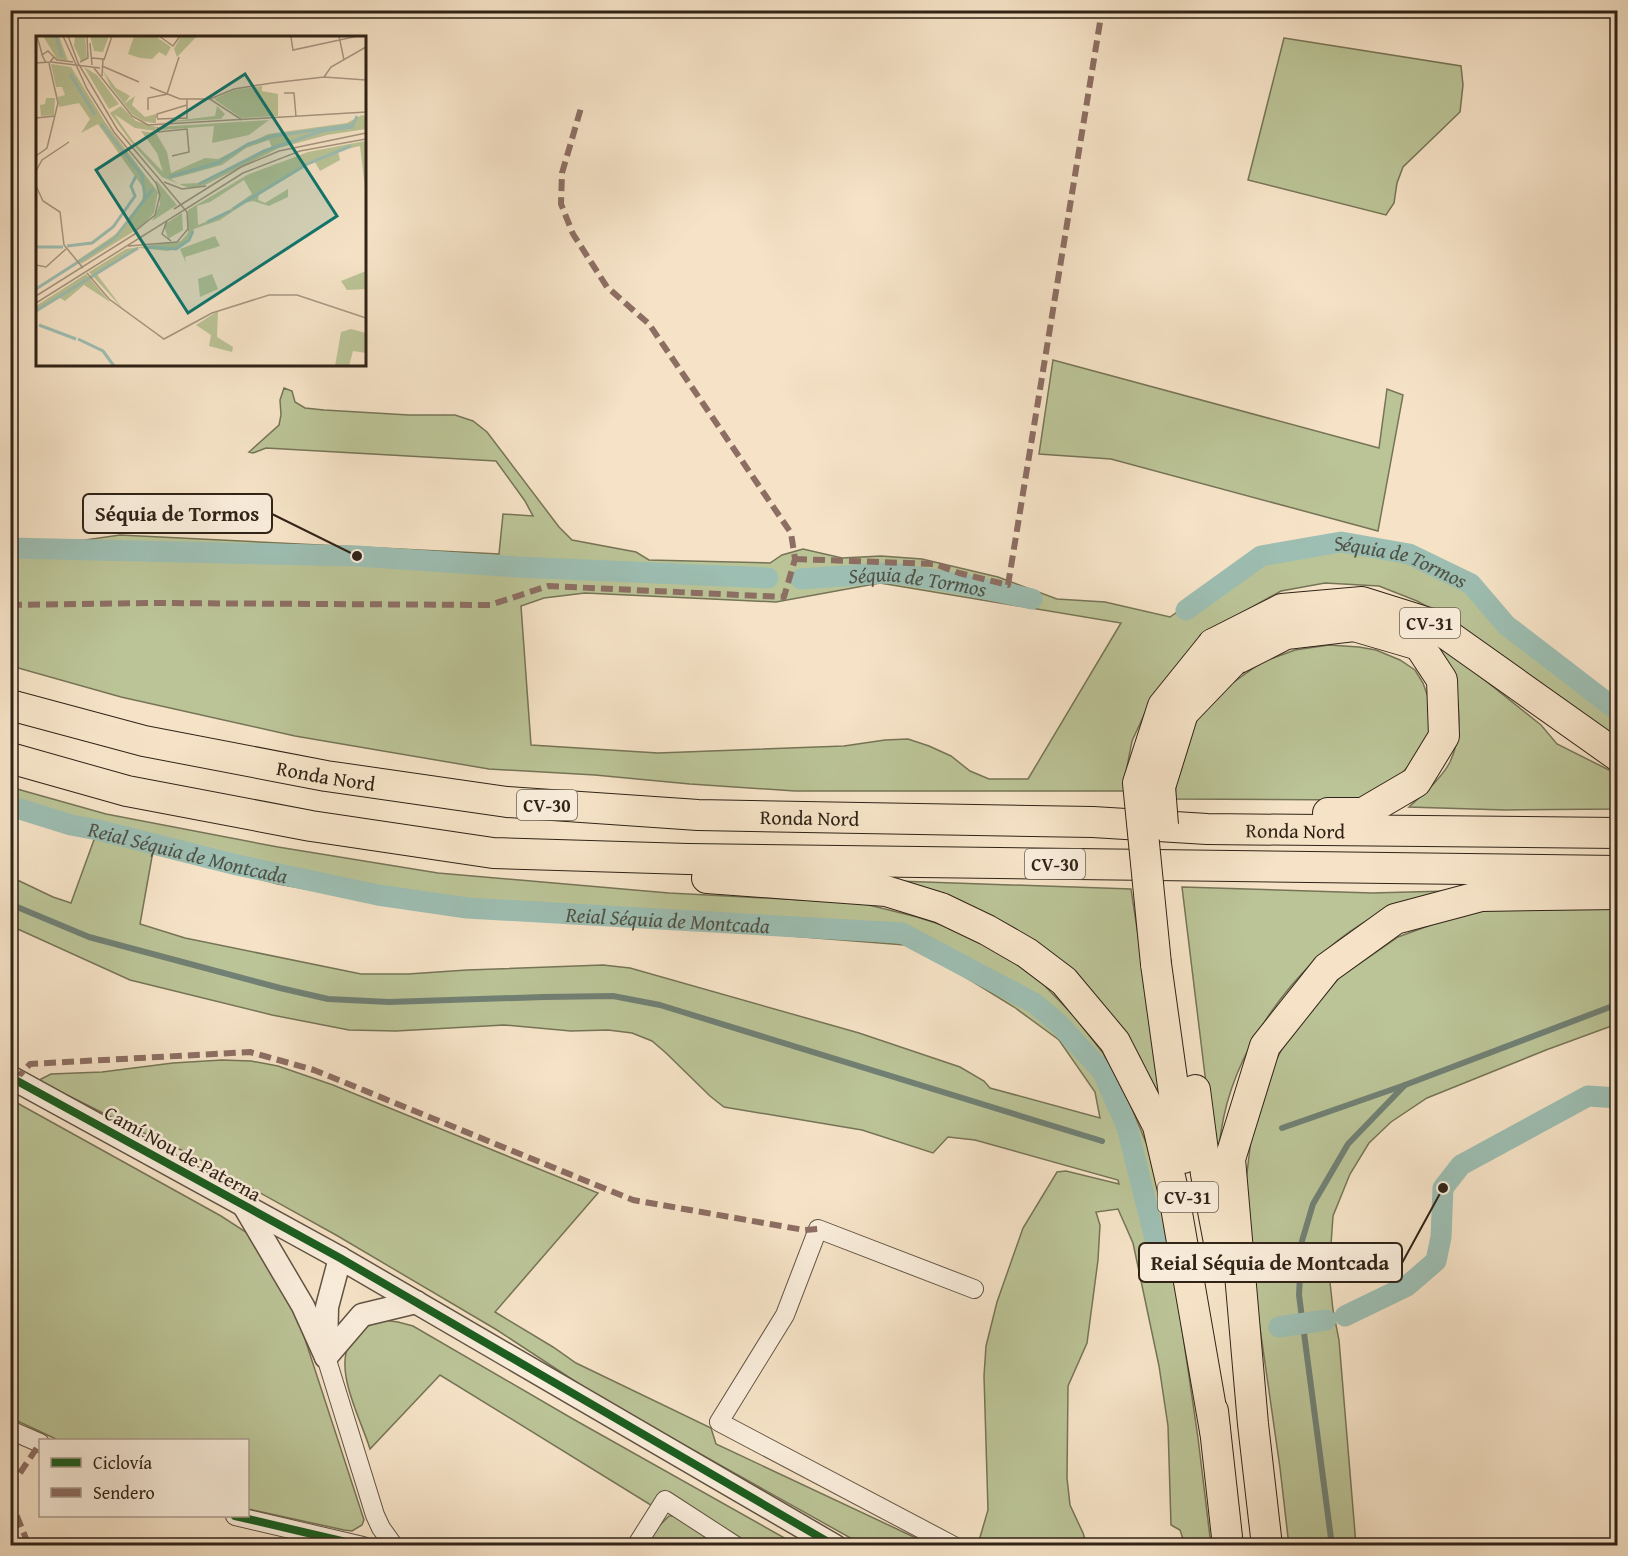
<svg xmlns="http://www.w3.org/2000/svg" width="1628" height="1556" viewBox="0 0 1628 1556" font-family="'Gentium Book Plus',serif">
<rect width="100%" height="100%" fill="#f6e3c7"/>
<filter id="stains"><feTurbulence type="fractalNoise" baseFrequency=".00333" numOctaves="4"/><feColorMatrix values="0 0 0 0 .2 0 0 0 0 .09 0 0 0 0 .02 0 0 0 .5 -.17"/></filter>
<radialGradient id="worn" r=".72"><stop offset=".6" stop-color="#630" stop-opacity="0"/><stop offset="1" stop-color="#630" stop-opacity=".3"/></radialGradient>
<g fill="#bbc497" stroke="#767457" stroke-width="1.5" fill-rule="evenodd">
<polygon points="1284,38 1461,66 1463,85 1460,112 1403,167 1397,183 1394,203 1386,215 1248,180"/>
<polygon points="1053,360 1379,448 1387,389 1403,395 1378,531 1111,459 1039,454"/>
<path d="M 284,388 L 292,391 L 295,402 L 305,408 L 324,410 L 409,415 L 455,415 L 473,421 L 487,432 L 559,527 L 572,540 L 636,552 L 649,560 L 770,563 L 782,555 L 803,549 L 842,558 L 881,556 L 922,559 L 998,577 L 1057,599 L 1105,602 L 1170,617 L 1260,554 L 1340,539 L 1401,550 L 1442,561 L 1475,579 L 1511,618 L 1617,699 L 1617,742 L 1455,622 L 1417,601 L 1379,586 L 1325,583 L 1281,591 L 1234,617 L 1174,675 L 1145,713 L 1132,741 L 1126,772 L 1124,791 L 795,791 L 690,784 L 595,775 L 489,769 L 295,736 L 121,697 L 11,666 L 10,541 L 85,540 L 120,535 L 499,554 L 503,514 L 533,516 L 525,501 L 496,461 L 266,448 L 253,453 L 249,452 L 279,425 L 281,415 L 280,400 ZM 880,583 L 1121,623 L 1028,779 L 989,779 L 970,771 L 951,756 L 929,746 L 908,739 L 885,740 L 844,746 L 658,753 L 531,745 L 521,606 L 544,598 L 585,593 L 776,602 Z"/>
<path d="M 1431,643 L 1457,658 L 1541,725 L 1557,744 L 1617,774 L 1617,809 L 1505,810 L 1409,807 C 1422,795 1442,778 1450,762 C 1462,736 1461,706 1452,680 C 1447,667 1438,654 1431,643 Z"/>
<polygon points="1329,645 1359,647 1376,650 1400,660 1415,670 1423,683 1428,697 1431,733 1416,759 1401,774 1358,800 1175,799 1176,782 1189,729 1220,692 1262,662 1295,650"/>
<path d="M 10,787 L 106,814 L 278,847 L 438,873 L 669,893 L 861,903 L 917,917 L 961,931 L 1003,954 L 1044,985 L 1074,1016 L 1103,1053 L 1130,1104 L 1147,1145 L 1167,1226 L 1198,1438 L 1211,1545 L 1185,1545 L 1180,1530 L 1171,1525 L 1168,1426 L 1159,1366 L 1133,1243 L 1118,1209 L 1096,1212 L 1100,1225 L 1098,1260 L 1087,1343 L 1068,1386 L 1067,1478 L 1070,1505 L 1083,1533 L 1087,1545 L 979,1546 L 978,1544 L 988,1510 L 984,1376 L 986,1346 L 997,1302 L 1023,1228 L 1057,1172 L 1066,1171 L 1119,1184 L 1118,1180 L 975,1140 L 948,1137 L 933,1153 L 862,1130 L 724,1107 L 710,1096 L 666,1053 L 652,1041 L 632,1033 L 608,1030 L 571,1031 L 504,1025 L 396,1031 L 349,1030 L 272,1015 L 130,980 L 11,926 L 11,877 L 53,897 L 71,903 L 95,837 L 74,833 L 11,812 ZM 153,851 L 278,884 L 425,910 L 637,924 L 905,945 L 962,975 L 1014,1007 L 1059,1040 L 1095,1092 L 1100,1118 L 990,1088 L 984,1081 L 960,1067 L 859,1033 L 630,968 L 603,965 L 467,970 L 408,974 L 361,974 L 185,938 L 140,924 Z"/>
<polygon points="868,880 1131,889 1158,1069 1171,1143 1096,997"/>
<path d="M 1182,887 L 1372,893 L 1448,891 C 1418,899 1390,907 1363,923 C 1293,967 1233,1050 1221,1132 C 1218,1148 1219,1166 1218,1182 Z"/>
<polygon points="1617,902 1617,1024 1546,1050 1427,1098 1391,1122 1369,1143 1350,1174 1333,1216 1329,1273 1333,1310 1339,1340 1356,1545 1289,1546 1280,1468 1247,1237 1246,1181 1253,1123 1265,1081 1293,1028 1339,978 1398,937 1461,914 1508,905"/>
<polygon points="222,1060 251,1061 278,1066 333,1085 598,1193 495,1312 553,1347 576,1363 711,1428 716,1444 914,1537 928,1545 863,1545 602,1399 497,1330 336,1235 190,1154 135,1129 41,1082 41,1079 51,1074 102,1072 173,1063"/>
<polygon points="10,1099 221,1216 252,1236 288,1287 364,1520 362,1525 352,1531 344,1530 248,1509 248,1440 58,1440 11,1418"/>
<path d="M 383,1320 L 398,1322 L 413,1326 L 573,1419 L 797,1545 L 748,1545 L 718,1526 L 654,1507 L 440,1375 L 370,1449 C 362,1422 336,1375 348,1347 C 349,1343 354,1339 356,1336 C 365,1327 371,1323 383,1320 Z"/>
<polygon points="669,1516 677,1516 724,1546 645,1546 654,1531"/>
</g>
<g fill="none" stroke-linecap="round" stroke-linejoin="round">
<g stroke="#718074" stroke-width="6">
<polyline points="10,904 89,937 280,988 328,999 389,1002 544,997 613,996 660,1005 1102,1141"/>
<polyline points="1282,1128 1405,1085 1618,1004"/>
<polyline points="1332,1546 1299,1295 1302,1241 1313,1204 1348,1144 1405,1085"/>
</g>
<g stroke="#9dbeb2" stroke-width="21">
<polyline points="10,548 357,556 518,567 768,578"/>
<path id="s1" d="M 801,579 L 885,573 L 899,574 L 962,584 L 1032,599"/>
<path id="s2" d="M 1186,610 L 1261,556 L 1341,542 L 1409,554 L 1471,584 L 1506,625 L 1618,711"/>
<path id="s3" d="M 10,806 L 71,825 L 98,830 L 237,865 L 378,895 L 467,908 L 902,933 L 1034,1003 L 1059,1024 L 1102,1071 L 1127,1127 L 1158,1251"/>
<polyline points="1345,1316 1407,1286 1436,1261 1441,1237 1443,1188 1461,1165 1588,1096 1618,1098"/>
<polyline points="1279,1327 1326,1320"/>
</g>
<defs>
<g id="minor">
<polyline points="326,1357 375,1515 381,1528 394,1546"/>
<polyline points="10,1430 40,1443"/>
<polyline points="235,1516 363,1546"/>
<polyline points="636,1546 665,1500 736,1546"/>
<polyline points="954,1546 719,1422 785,1315 818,1229 974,1289"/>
</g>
<g id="tertiary">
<polyline points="10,1077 340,1258 835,1546"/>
<polyline points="244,1206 303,1306 326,1357"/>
<polyline points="326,1351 327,1307 340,1258"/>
<polyline points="326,1357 362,1315 416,1302"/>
</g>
<g id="trunk">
<polyline points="1213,644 1282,609 1362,602 1432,624 1618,756"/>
<polyline points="1233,661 1286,634 1354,626 1419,645 1442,680 1444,736 1416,782 1363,813 1328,813"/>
<path id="s4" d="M 10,705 L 144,741 L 326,776 L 507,802 L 698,815 L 1093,822 L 1207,829 L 1618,833"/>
<polyline points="10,758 127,791 311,826 493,853 688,859 1618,871"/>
<polyline points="707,878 886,891 941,908 987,930 1027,953 1064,981 1115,1042 1158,1126 1173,1190 1215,1431"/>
<polyline points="1156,964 1183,1158"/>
<polyline points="1195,1090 1206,1174 1221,1253"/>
<polyline points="1213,1411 1228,1546"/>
<polyline points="1267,1546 1253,1424 1230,1159 1265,1046 1327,968 1395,919 1481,896 1618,894"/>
</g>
</defs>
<use href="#minor" stroke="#625343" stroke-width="20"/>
<use href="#tertiary" stroke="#625343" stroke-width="25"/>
<use href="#trunk" stroke="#302317" stroke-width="32"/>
<use href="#minor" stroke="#f9eddb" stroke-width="18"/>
<use href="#tertiary" stroke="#f9eddb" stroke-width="22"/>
<use href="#trunk" stroke="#f6e3c7" stroke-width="30"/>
<defs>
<g id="trunk-bridge">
<polyline points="1163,825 1160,787 1183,713 1233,661"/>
<polyline points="1156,964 1138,783 1163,706 1213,644"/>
</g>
</defs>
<use href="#trunk-bridge" stroke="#302317" stroke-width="32" stroke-linecap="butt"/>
<use href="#trunk-bridge" stroke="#f6e3c7" stroke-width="30"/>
<g stroke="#8d6e63" stroke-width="6" stroke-dasharray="12 6" stroke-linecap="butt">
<polyline points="795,559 935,564 959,573 1008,585 1102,10"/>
<polyline points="10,605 155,603 490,605 548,586 784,597 795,559 791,533 649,324 607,287 573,234 561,204 562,173 581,108"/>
<polyline points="15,1080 30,1064 250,1052 314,1070 633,1200 804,1230 818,1229"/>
<polyline points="10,1488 40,1443"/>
<polyline points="10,1499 29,1546"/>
</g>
<defs>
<g id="cycleway">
<polyline points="10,1077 340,1258 835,1546"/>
<polyline points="235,1516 363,1546"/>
</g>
</defs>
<use href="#cycleway" stroke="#f9eddb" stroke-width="11"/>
<use href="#cycleway" stroke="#1b5e20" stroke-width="8"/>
</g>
<g text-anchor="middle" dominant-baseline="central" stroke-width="5" stroke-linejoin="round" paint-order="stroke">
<g fill="#f9eddb" stroke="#6c6052" stroke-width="1.5">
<rect x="1400" y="608" width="60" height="30" rx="4.5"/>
<rect x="517" y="790" width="60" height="30" rx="4.5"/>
<rect x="1025" y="849" width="60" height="30" rx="4.5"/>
<rect x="1158" y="1182" width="60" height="30" rx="4.5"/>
</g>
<g font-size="18" font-weight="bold" fill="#302317">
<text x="1430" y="623">CV-31</text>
<text x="547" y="805">CV-30</text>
<text x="1055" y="864">CV-30</text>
<text x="1188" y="1197">CV-31</text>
</g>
<g font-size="20" fill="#302317" stroke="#f9eddb">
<text stroke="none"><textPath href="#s4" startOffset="324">Ronda Nord</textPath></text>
<text stroke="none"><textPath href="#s4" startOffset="810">Ronda Nord</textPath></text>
<text stroke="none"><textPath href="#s4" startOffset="1296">Ronda Nord</textPath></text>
<text transform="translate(183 1153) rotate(29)">Camí Nou de Paterna</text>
</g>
<g font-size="21" font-style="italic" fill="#515246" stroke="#f9eddb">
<text stroke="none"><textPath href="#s2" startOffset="236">Séquia de Tormos</textPath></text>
<text stroke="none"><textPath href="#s1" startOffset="117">Séquia de Tormos</textPath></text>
<text stroke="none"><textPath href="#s3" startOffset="184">Reial Séquia de Montcada</textPath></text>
<text stroke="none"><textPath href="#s3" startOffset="670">Reial Séquia de Montcada</textPath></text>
</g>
</g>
<g transform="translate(36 36)">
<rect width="330" height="330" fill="#f6e3c7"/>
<path d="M 7,0 L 23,0 L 32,25 L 21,23 ZM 39,0 L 49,0 L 51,22 L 45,25 L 38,10 ZM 54,0 L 73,0 L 67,16 L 58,15 ZM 98,0 L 119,0 L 135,11 L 130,20 L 123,16 L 116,23 L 104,22 L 92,18 ZM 145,0 L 161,0 L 141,21 L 138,13 ZM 15,28 L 35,31 L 69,86 L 122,156 L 118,177 L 105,191 L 45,228 L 42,224 L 83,196 L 106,164 L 108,153 L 62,88 L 45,97 L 54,83 L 43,67 L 23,71 L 22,61 L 29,59 L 26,51 L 20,51 ZM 48,31 L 61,39 L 83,68 L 73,73 ZM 67,35 L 80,52 L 94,60 L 88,68 L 99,60 L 96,69 L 109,81 L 120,78 L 120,87 L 179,80 L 181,70 L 189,78 L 185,83 L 117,87 L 107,85 L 96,78 L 75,51 ZM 226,50 L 226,55 L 242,58 L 242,80 L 205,82 L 178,63 L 198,54 ZM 10,62 L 19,62 L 18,79 L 5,80 L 4,69 L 9,68 ZM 85,70 L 100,85 L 120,91 L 119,95 L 99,92 L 78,78 L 96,104 L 127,136 L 121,117 L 105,95 L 120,97 L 131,116 L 135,137 L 169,122 L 182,123 L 232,98 L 311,87 L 326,79 L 330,80 L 330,93 L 291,99 L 243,112 L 169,149 L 153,152 L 126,141 L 95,106 L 74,77 ZM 233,104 L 236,112 L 162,147 L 143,148 L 135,143 L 186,129 L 210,112 ZM 233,84 L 213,99 L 176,107 L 178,90 L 124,94 L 122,91 ZM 329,105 L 330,160 L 324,110 L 302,115 L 304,124 L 284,135 L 279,126 L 274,128 L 223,159 L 222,164 L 229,167 L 252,153 L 252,161 L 233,170 L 217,165 L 209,167 L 184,184 L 158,193 L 147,210 L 132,215 L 103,212 L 60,237 L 87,273 L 53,236 L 90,213 L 145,205 L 152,197 L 152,174 L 211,139 L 272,116 ZM 208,144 L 216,158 L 186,179 L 162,189 L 161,170 L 174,166 ZM 120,144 L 141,169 L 116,185 L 124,168 ZM 146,177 L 147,194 L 132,203 L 128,189 ZM 179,200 L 184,210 L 149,221 L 150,227 L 144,213 ZM 330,235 L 330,253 L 311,254 L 305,245 ZM 50,238 L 74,266 L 48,249 L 29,265 L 22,261 L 0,275 L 0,270 ZM 176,238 L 182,253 L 164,261 L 162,243 ZM 182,275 L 181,301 L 197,311 L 196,316 L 173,310 L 175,299 L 160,289 ZM 315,293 L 330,297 L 330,317 L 317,315 L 313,330 L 299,330 L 305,296 Z" fill="#bbc497" fill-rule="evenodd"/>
<path fill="none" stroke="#9dbeb2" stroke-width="3" d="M 20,0 L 26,21M 34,38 L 59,79M 65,88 L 106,139 L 109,162M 133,141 L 181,127 L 212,108 L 237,100 L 316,89M 163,148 L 228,115 L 286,95 L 316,91 L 321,80M 197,173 L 271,128 L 315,110M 171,186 L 194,175M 31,210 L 56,207 L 77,191 L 99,160 L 95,150 L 100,140M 0,211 L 27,211M 112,211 L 140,213 L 153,204 L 157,195M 0,253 L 78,203 L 117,153M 0,275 L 102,212M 3,289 L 40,303M 42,303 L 67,315 L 78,330"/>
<path fill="none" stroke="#a79681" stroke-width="1.5" d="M 1,0 L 6,18M 27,0 L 51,53 L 78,96 L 120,147 L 124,159 L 119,179 L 98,196M 32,0 L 42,27 L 81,93 L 151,176 L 152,193 L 141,206 L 92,210M 123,0 L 137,10 L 144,0M 303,0 L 308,24M 255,1 L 257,14 L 322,0M 54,7 L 56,29M 56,22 L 67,23 L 66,40M 68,24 L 76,0M 15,26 L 64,32M 44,26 L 52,22 L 51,1M 0,27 L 14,26 L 18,21M 10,27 L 6,19 L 12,15 L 21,24 L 37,26M 66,30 L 103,46M 58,32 L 96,80 L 112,89 L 330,76M 288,41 L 295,31 L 330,11M 114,51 L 144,63 L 174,63 L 206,84M 248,57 L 258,57 L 260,81M 131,58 L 143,21M 174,63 L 198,53 L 236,47 L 288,41 L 330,44M 112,74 L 112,62 L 132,58M 0,82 L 19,80M 121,82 L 121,78 L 151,69M 121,83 L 151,82 L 151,64M 121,91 L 122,96 L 151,93 L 153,116 L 136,120M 0,120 L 11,112 L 22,67 L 13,27M 0,135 L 6,124 L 33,106M 128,146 L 146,153 L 170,150M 0,150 L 7,165 L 24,176 L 28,209 L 47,232M 138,173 L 205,131 L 243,115 L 330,97M 131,185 L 126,198 L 135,205M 0,229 L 10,231 L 30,213M 51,237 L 73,263 L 128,303 L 176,277 L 233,259 L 261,259 L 330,282M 0,260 L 102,196M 0,267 L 207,137 L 264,115 L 330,103"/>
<path fill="#0f766e" fill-opacity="0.15" stroke="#0f766e" stroke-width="3" d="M 209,38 L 301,180 L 152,277 L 60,134 Z"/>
<rect width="330" height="330" fill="none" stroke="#302317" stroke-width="3"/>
</g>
<path fill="none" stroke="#302317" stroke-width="2" d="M357 556L272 514M1443 1188L1402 1263"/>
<g fill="#302317" stroke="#f9eddb" stroke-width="2">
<circle cx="357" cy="556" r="6"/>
<circle cx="1443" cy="1188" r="6"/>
</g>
<g fill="#f9eddb" stroke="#302317" stroke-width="2">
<rect x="83" y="494" width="189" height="39" rx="6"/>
<rect x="1139" y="1243" width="263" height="39" rx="6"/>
</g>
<g font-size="21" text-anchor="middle" font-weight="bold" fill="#302317">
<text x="177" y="521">Séquia de Tormos</text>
<text x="1270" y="1270">Reial Séquia de Montcada</text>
</g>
<rect width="1628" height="1556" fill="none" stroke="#f6e3c7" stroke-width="36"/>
<rect x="12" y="12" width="1604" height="1532" fill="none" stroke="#302317" stroke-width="3"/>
<rect x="18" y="18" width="1592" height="1520" fill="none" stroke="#302317" stroke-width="1.5"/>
<rect x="39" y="1439" width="210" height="78" fill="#f9eddb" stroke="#a99c8d" stroke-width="1.5"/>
<rect x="51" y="1458" width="30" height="9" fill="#1b5e20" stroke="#a99c8d" stroke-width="1.5"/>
<text x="93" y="1469" font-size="18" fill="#302317">Ciclovía</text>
<rect x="51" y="1488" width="30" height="9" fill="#8d6e63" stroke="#a99c8d" stroke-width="1.5"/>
<text x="93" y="1499" font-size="18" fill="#302317">Sendero</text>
<rect width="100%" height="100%" filter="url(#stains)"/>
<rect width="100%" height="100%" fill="url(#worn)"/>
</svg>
